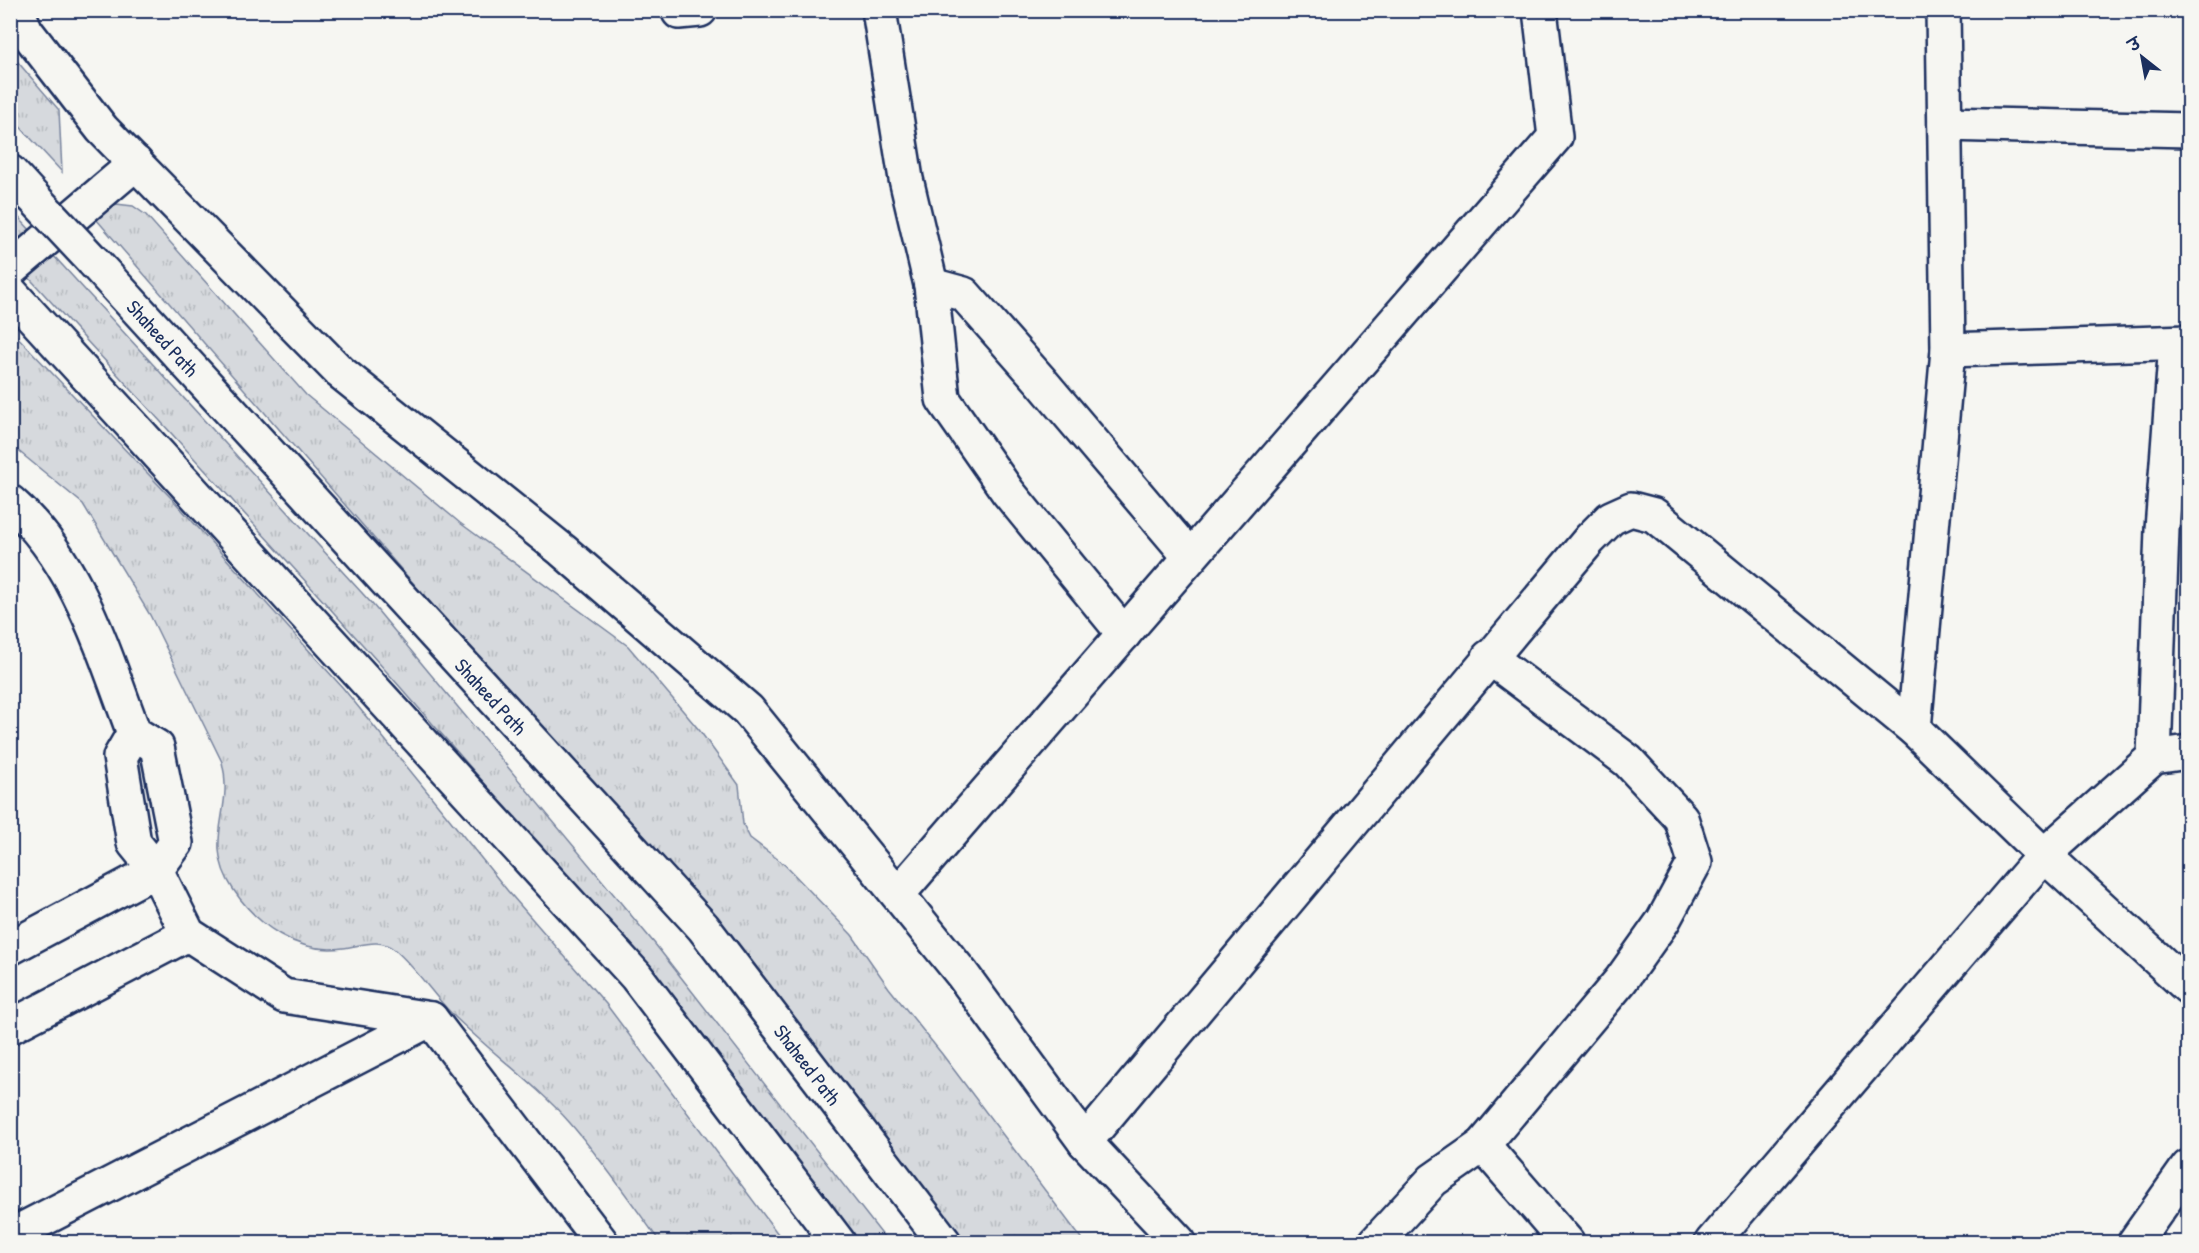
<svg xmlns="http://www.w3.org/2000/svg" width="2199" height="1253" viewBox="0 0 2199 1253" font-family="'Patrick Hand','Playpen Sans Deva',sans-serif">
<defs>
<pattern id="grass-tufts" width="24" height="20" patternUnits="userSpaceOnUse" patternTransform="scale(1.5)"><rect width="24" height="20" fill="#d6d9dd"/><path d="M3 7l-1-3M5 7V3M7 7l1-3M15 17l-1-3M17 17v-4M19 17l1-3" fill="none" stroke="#b7bbc0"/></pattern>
</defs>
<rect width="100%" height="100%" fill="#f6f6f2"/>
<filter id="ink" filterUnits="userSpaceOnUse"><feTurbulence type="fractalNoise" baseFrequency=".0167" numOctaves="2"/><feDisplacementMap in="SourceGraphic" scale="12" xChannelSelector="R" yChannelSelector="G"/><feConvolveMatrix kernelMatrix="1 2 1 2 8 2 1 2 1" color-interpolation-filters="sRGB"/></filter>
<g filter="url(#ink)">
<g fill="url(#grass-tufts)" stroke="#78849e" stroke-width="1.5">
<polygon points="10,53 59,110 62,172 11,117"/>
<polygon points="116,204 133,206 146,215 306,395 460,523 628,646 700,731 739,785 743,824 750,838 784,864 852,935 889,988 942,1054 1084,1242 948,1242 656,862 89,211"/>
<path d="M 10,208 L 373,605 L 655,944 L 888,1242 L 848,1242 C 776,1148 707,1050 632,958 C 434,717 221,488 11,258 Z"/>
<path d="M 10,329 L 174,501 L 343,688 L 507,890 L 606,1004 L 784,1242 L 660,1242 C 631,1202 602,1160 570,1123 C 535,1083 490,1052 453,1015 C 433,995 417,969 395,950 C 379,937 361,946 343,948 C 298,955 256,924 233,889 C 201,840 235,811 222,762 L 150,615 L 83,504 L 11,445 Z"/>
</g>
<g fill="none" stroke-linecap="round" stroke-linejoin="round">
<defs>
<g id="minor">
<polyline points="879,10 906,179 931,285 943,399 1008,492 1124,634"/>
<polyline points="679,12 700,10"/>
<polyline points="1945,124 2188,130"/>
<polyline points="931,285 964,294 1040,380 1190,557"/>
<polyline points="1948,350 2188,342"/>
<polyline points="1914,729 1948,350 1943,10"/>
<polyline points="2154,757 2162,529 2176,343"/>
<polyline points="898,894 1555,137 1540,10"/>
<polyline points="1085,1142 1590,539 1611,518 1631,509 1654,515 1914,729 2044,855 2188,987"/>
<polyline points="1483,1145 1621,980 1663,921 1695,862 1681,818 1628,761 1489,657"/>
<polyline points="10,1236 431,1019"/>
<polyline points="1376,1242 1433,1180 1483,1145 1567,1242"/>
<polyline points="1712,1242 2044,855 2154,757 2188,752"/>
<polyline points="2135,1242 2188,1167"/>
</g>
<g id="tertiary">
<polyline points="17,10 26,31 102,129 340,372 562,550 748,710 962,974 1085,1142 1179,1242"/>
<polyline points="10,270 136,163"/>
<path d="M 10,502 C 78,561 103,651 134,733 L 157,747 L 176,843 L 156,870 L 10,948"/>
<polyline points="134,733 120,757 134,843 156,870 188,934 284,996 431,1019 601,1242"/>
<polyline points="10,1027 188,934"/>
</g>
<g id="trunk">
<polyline points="10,172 33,197"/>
<path id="s1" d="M 93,261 L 703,927 L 944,1242"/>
<polyline points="10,292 636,976 838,1242"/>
</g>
</defs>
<use href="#minor" stroke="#1b2f5e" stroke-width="38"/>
<use href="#tertiary" stroke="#1b2f5e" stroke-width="38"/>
<use href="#trunk" stroke="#1b2f5e" stroke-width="38"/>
<use href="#minor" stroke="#f6f6f2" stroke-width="33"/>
<use href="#tertiary" stroke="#f6f6f2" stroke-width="33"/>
<use href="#trunk" stroke="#f6f6f2" stroke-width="33"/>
<defs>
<polyline id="trunk-bridge" points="33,197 93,261"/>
</defs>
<use href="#trunk-bridge" stroke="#1b2f5e" stroke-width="38" stroke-linecap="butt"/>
<use href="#trunk-bridge" stroke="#f6f6f2" stroke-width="33"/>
</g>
</g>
<g text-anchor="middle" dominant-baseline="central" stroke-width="4.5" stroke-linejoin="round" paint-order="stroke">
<g font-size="20" fill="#1b2f5e" stroke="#f6f6f2">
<text stroke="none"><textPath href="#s1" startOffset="104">Shaheed Path</textPath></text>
<text stroke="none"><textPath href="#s1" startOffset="590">Shaheed Path</textPath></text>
<text stroke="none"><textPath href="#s1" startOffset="1076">Shaheed Path</textPath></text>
</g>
</g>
<rect width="2199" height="1253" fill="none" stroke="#f6f6f2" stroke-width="36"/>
<rect x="18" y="18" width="2163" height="1217" fill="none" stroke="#1b2f5e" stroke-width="2" filter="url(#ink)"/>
<g transform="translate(2142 57) rotate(329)" stroke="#f6f6f2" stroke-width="4.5" paint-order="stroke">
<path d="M0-4.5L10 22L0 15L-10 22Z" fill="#1b2f5e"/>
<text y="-9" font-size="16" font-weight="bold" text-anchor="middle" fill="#1b2f5e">उ</text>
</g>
</svg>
